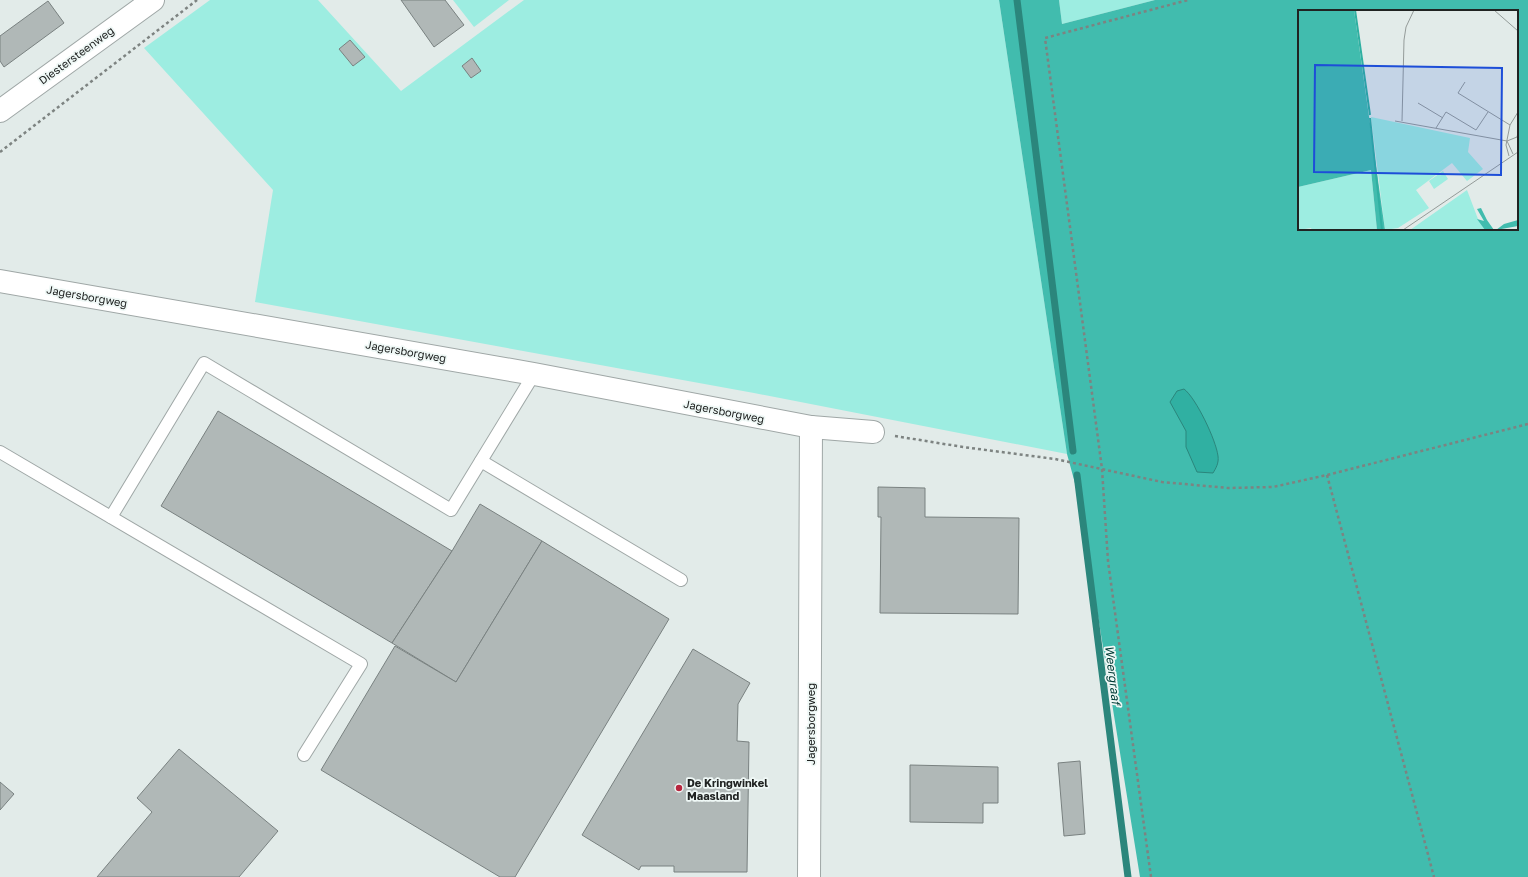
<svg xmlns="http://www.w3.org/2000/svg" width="1528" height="877" viewBox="0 0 1528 877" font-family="'Golos Text',sans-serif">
<rect width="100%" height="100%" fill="#e2ebe9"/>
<g fill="#9dede1">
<polygon points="210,0 318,0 401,91 524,0 999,0 1067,454 754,393 255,302 273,190 144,48"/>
<polygon points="453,0 509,0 474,27"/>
<polygon points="1059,0 1155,0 1062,24"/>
</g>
<path fill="#41bcae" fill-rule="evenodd" d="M 999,0 L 1059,0 L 1062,24 L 1155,0 L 1528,0 L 1528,877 L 1140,877 L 1079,498 L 1067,454 ZM 1299,11 L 1517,11 L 1517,229 L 1299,229 Z"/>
<path fill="#30b0a2" stroke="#2b867c" d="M 1184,389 C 1196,398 1216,440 1218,456 C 1219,463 1216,468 1213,473 L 1197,472 L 1186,447 L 1186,431 L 1170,402 L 1177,391 Z"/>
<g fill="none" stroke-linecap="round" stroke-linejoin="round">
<g stroke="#2b867c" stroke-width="7">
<polyline points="1017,0 1073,451"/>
<polyline points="1077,475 1128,877"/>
</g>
</g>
<g fill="#b0b8b7" stroke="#798180">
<polygon points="401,0 445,0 464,25 434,47"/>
<polygon points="48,1 64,23 4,67 0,61 0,36"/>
<polygon points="350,40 365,57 353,66 339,49"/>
<polygon points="472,58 481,71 471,78 462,66"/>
<polygon points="218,411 452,551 392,643 161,506"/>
<polygon points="878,487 925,488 925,517 1019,518 1018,614 880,613 881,517 878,517"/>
<polygon points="480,504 542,541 456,682 392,643 452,551"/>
<polygon points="542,541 669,619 515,877 500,877 321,770 395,646 456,682"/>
<polygon points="693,649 750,683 738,704 737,741 749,742 747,872 674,872 674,866 641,866 639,870 582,835"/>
<polygon points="179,749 278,831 239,877 97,877 152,812 137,798"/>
<polygon points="1080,761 1085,834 1064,836 1058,763"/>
<polygon points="910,765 998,767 998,803 983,803 983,823 910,822"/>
<polygon points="0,782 14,794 0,810"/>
</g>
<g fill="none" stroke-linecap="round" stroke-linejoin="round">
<defs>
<g id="service">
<polyline points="0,452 361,664 304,755"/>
<polyline points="481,461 681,580"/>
<polyline points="111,517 204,363 451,510 534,374"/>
</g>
<g id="minor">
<polyline points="0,281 534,374 811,427 873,432"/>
<polyline points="809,877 811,427"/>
</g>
<polyline id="secondary" points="0,111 153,0"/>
</defs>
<use href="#service" stroke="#9fa7a6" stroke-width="14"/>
<use href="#minor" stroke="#9fa7a6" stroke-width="24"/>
<use href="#secondary" stroke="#9fa7a6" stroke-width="24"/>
<g stroke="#7d8381" stroke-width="2.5" stroke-dasharray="3 3" stroke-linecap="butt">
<polyline points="0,152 197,0"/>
<polyline points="895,436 963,447 1055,459 1162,482 1228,488 1273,487 1327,475 1528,424"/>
<polyline points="1327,475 1434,877"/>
<polyline points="1151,877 1108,561 1102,469 1045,38 1188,0"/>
</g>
<use href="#service" stroke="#fff" stroke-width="12"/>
<use href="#minor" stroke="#fff" stroke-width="22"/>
<use href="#secondary" stroke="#fff" stroke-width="22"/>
</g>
<circle fill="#b8263f" stroke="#eff8f6" stroke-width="1.5" cx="679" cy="788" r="4"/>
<g text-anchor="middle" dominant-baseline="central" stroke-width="3.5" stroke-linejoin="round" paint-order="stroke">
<g font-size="11" fill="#202322" stroke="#eff8f6">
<text transform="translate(76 55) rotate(-36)">Diestersteenweg</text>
<text transform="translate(87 296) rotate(10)">Jagersborgweg</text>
<text transform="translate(406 351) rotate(10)">Jagersborgweg</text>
<text transform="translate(724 411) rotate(11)">Jagersborgweg</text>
<text transform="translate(810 724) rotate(-90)">Jagersborgweg</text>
</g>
<g font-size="11" font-weight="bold" fill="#202322" stroke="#eff8f6" text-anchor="start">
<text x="687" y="782">De Kringwinkel<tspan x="687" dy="13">Maasland</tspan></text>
</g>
<g font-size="12" font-style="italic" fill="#023c36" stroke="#eff8f6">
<text transform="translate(1113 675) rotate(83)">Weergraaf</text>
</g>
</g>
<g transform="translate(1298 10)">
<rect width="220" height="220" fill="#e2ebe9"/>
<path d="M 73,107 L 172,128 L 170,142 L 185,159 L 169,171 L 154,153 L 118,180 L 131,198 L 100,218 L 87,220 ZM 73,160 L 79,220 L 14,220 L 13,218 L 0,220 L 0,177 ZM 145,161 L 150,169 L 136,179 L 131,171 ZM 169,180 L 180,209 L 187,220 L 112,220 Z" fill="#9dede1"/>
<path d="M 0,0 L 56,0 L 87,220 L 79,220 L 73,160 L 0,177 ZM 183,198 L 189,210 L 196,220 L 187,220 L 179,209 L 186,211 L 179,199 ZM 220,210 L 220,216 L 198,220 L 206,214 Z" fill="#41bcae"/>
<path fill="none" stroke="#30b0a2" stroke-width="2" d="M 57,0 L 72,105M 72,108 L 84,220"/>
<path fill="none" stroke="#949b99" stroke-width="1" d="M 196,0 L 220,21M 167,72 L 160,83 L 212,115M 120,93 L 145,108M 97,111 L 209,131M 104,111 L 106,30 L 108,17 L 116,0M 138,118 L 148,102 L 178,120 L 190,102M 209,131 L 219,127 L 220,123M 209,131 L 215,144M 211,146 L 208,135 L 212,115 L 220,102M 105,220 L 220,142"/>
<path fill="#1d4ed8" fill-opacity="0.15" stroke="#1d4ed8" stroke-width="2" d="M 17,55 L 204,58 L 203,165 L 16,162 Z"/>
<rect width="220" height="220" fill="none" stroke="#202322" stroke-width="2"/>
</g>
</svg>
